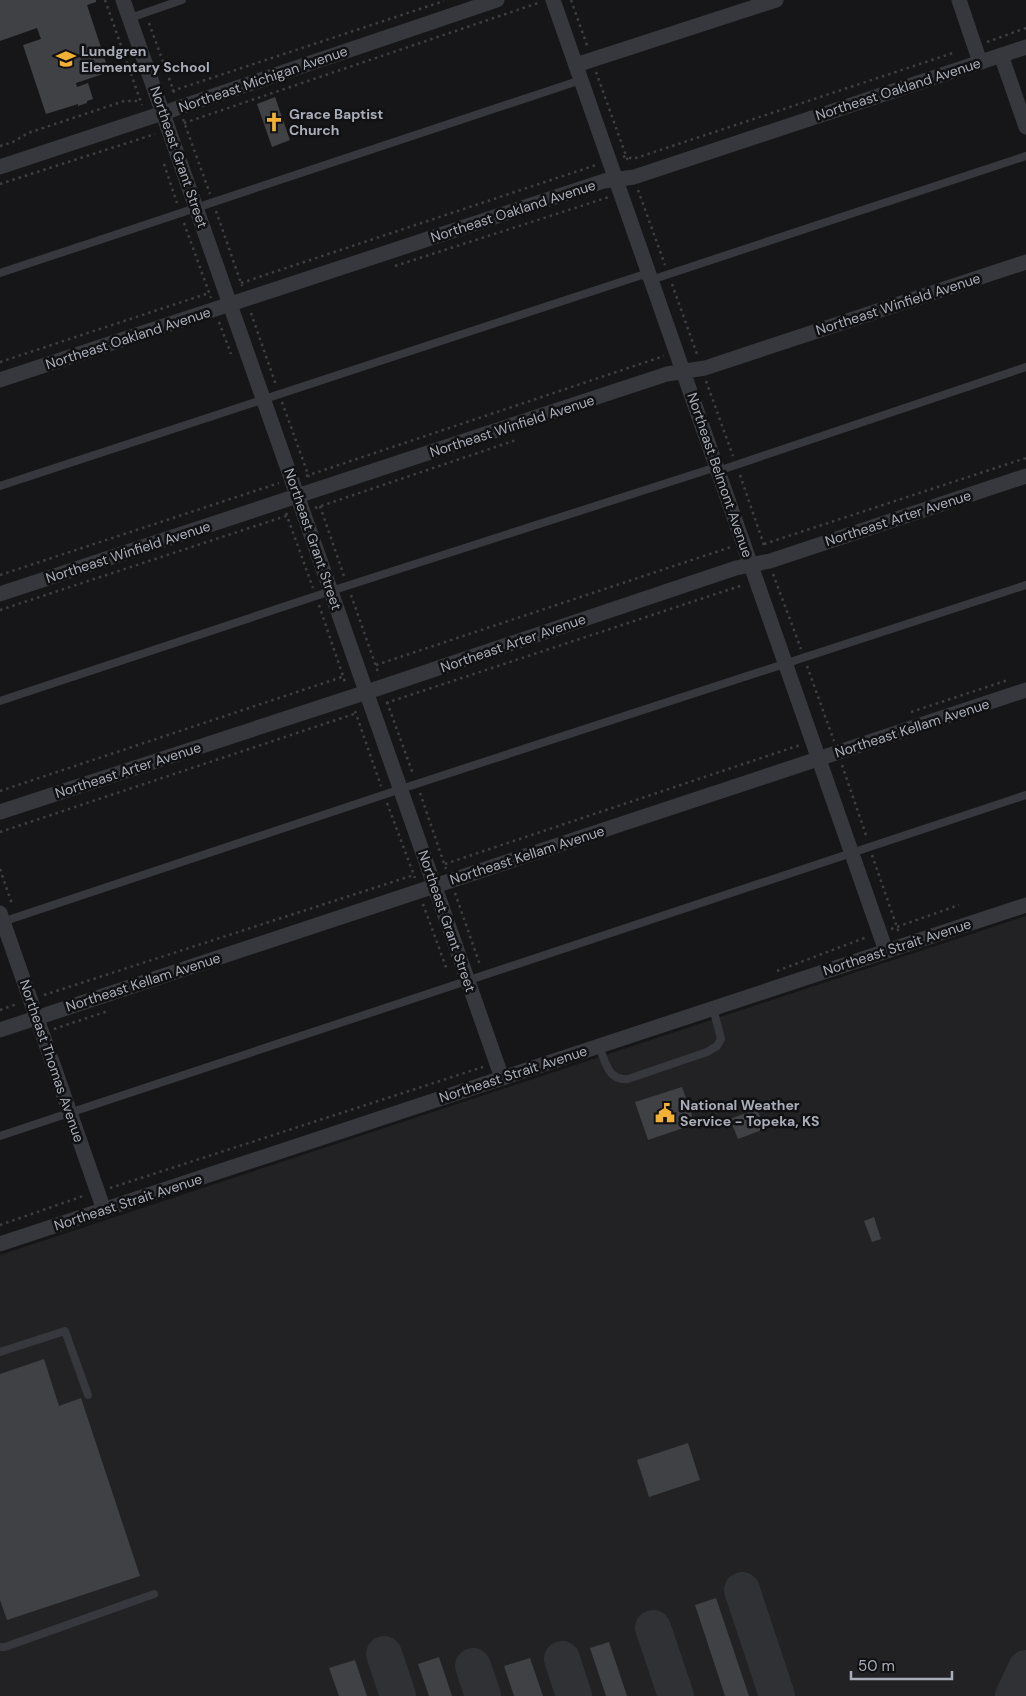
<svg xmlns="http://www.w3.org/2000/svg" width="1026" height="1696" viewBox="0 0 1026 1696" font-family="'DM Sans',sans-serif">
<rect width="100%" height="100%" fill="#161618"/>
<polygon fill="#222225" points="1026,916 1026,1696 0,1696 0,1255"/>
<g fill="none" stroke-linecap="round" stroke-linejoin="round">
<g stroke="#303135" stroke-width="36">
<polyline points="742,1590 777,1696"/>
<polyline points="653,1628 676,1696"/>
<polyline points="384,1654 398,1696"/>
<polyline points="562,1659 574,1696"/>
<polyline points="473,1666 483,1696"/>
<polyline points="1013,1696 1026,1668"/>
</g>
</g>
<g fill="#404145">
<polygon points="0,0 96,0 96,2 87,5 109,72 76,83 77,87 88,83 93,99 87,101 87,103 78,106 78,104 46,114 23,45 41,39 37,28 0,41"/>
<polygon points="275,97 290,140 272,147 257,104"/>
<polygon points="682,1087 695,1124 648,1140 635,1102"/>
<polygon points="757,1109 765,1129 738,1139 730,1119"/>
<polygon points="874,1217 881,1239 872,1242 864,1221"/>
<polygon points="44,1359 59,1406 81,1398 140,1576 7,1620 0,1600 0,1374"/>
<polygon points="688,1443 700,1480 649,1497 637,1460"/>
<polygon points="716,1598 749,1696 725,1696 695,1605"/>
<polygon points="609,1642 627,1696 606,1696 590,1648"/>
<polygon points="439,1657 452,1696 429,1696 418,1664"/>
<polygon points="530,1658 543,1696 514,1696 504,1666"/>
<polygon points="355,1660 367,1696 339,1696 329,1668"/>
</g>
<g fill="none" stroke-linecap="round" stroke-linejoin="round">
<g stroke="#3d3f44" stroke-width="2.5" stroke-dasharray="2.5 4" stroke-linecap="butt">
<polyline points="105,0 142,105"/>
<polyline points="571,0 588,48"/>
<polyline points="149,23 175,95"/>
<polyline points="987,42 1026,28"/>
<polyline points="596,72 629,164"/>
<polyline points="172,91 444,1"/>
<polyline points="183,119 210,194"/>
<polyline points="184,123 541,2"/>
<polyline points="0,146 13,142 28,133 124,101 140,101"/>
<polyline points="623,157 626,156 633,159 956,52"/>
<polyline points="164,164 177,203"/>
<polyline points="0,184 155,134"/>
<polyline points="638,190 665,265"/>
<polyline points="216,211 242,286"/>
<polyline points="184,223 211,298"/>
<polyline points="395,266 609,197"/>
<polyline points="241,283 596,165"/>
<polyline points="672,284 698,357"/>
<polyline points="251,313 276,385"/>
<polyline points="219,322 231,354"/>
<polyline points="0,362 209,293"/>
<polyline points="706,381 733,456"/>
<polyline points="282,402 309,477"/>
<polyline points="740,475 765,548"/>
<polyline points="306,476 664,356"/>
<polyline points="320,506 344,576"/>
<polyline points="315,508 516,440"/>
<polyline points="286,513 313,588"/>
<polyline points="764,544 1026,458"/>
<polyline points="773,574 801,649"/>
<polyline points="0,575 279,483"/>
<polyline points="351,595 379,675"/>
<polyline points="319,605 346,685"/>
<polyline points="0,610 289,515"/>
<polyline points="376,665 731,547"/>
<polyline points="807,666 834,741"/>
<polyline points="387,702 413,774"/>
<polyline points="386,703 743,585"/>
<polyline points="355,711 381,786"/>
<polyline points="911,712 1008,680"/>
<polyline points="842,765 867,838"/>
<polyline points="0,791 345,676"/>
<polyline points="420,793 446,869"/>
<polyline points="387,803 415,878"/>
<polyline points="0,832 357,713"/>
<polyline points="872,855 899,933"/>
<polyline points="445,864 800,745"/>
<polyline points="0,869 12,904"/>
<polyline points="455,893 480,965"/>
<polyline points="423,904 447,970"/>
<polyline points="891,929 959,905"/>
<polyline points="777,971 867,937"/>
<polyline points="44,995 414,875"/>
<polyline points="0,1010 17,1004"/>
<polyline points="54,1029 108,1011"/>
<polyline points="110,1188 483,1067"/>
<polyline points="0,1225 86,1195"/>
</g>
<g stroke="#37383d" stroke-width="8">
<polyline points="130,18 182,0"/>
<polyline points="0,273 581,80"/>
<polyline points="0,486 642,275 651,280 1026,156"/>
<polyline points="0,701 331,591 704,471 710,469 718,471 1026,367"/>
<polyline points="2,922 401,789 1026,585"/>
<path d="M 599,1046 C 605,1061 608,1081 628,1079 L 707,1052 L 717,1046 L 721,1039 L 713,1008"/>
<polyline points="0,1136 1026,795"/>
<polyline points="0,1352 65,1331 88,1395"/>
<polyline points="0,1647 5,1647 154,1594"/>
</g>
<g stroke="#37383d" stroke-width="15">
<polyline points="123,0 502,1078"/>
<polyline points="553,0 886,951"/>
<polyline points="959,0 980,62"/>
<polyline points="1001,55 1026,127"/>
<polyline points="576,65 776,0"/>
<polyline points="0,167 163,113 497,0"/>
<polyline points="0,380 604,181 634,177 1026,47"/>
<polyline points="0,594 667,374 705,368 1026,262"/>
<polyline points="0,812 367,692 736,568 770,561 1026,476"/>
<polyline points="0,913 104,1210"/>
<polyline points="0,1030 1026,690"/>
<polyline points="0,1244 1026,905"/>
</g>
</g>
<defs>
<symbol id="school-bare" viewBox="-9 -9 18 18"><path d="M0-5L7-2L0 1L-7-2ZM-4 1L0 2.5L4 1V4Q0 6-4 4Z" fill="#f2b134" stroke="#111113" stroke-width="2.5" paint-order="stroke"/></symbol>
<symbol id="church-bare" viewBox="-9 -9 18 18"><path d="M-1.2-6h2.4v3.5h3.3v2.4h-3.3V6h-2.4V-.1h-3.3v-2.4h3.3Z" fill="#f2b134" stroke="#111113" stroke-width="2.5" paint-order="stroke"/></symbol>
<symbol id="civic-bare" viewBox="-9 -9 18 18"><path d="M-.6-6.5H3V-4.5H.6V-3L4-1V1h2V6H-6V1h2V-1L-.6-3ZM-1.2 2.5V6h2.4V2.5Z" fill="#f2b134" stroke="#111113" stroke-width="2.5" paint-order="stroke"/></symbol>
</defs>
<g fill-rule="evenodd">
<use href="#school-bare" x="52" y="45" width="28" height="28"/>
<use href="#church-bare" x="260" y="108" width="28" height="28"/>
<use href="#civic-bare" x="651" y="1099" width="28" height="28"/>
</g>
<g text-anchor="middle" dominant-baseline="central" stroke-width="5" stroke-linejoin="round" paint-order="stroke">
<g font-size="14" font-weight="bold" fill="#a8adb8" stroke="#111113" text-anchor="start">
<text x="81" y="51">Lundgren<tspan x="81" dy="16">Elementary School</tspan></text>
<text x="289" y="114">Grace Baptist<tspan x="289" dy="16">Church</tspan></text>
<text x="680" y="1105">National Weather<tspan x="680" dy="16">Service - Topeka, KS</tspan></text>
</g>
<g font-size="14" fill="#a8adb8" stroke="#111113">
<text transform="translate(263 79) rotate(-19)">Northeast Michigan Avenue</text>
<text transform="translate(898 89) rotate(-18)">Northeast Oakland Avenue</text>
<text transform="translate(179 157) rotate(71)">Northeast Grant Street</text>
<text transform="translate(513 211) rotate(-18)">Northeast Oakland Avenue</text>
<text transform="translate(898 304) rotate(-18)">Northeast Winfield Avenue</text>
<text transform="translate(128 338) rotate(-18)">Northeast Oakland Avenue</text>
<text transform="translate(512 426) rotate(-18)">Northeast Winfield Avenue</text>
<text transform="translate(720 475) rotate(71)">Northeast Belmont Avenue</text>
<text transform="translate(898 518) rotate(-18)">Northeast Arter Avenue</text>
<text transform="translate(313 539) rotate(71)">Northeast Grant Street</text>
<text transform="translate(128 552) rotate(-18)">Northeast Winfield Avenue</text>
<text transform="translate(513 643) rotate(-19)">Northeast Arter Avenue</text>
<text transform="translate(912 728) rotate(-18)">Northeast Kellam Avenue</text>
<text transform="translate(128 770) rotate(-18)">Northeast Arter Avenue</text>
<text transform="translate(527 855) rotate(-18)">Northeast Kellam Avenue</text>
<text transform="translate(447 921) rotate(71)">Northeast Grant Street</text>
<text transform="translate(897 947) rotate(-18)">Northeast Strait Avenue</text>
<text transform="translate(143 982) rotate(-18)">Northeast Kellam Avenue</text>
<text transform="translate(52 1061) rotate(71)">Northeast Thomas Avenue</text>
<text transform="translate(513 1074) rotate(-18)">Northeast Strait Avenue</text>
<text transform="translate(128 1202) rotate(-18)">Northeast Strait Avenue</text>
</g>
</g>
<path d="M851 1671v8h101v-8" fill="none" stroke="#a8adb8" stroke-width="2.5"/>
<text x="858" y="1671" font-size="15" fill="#a8adb8" stroke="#111113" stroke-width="4" paint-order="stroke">50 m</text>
</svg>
